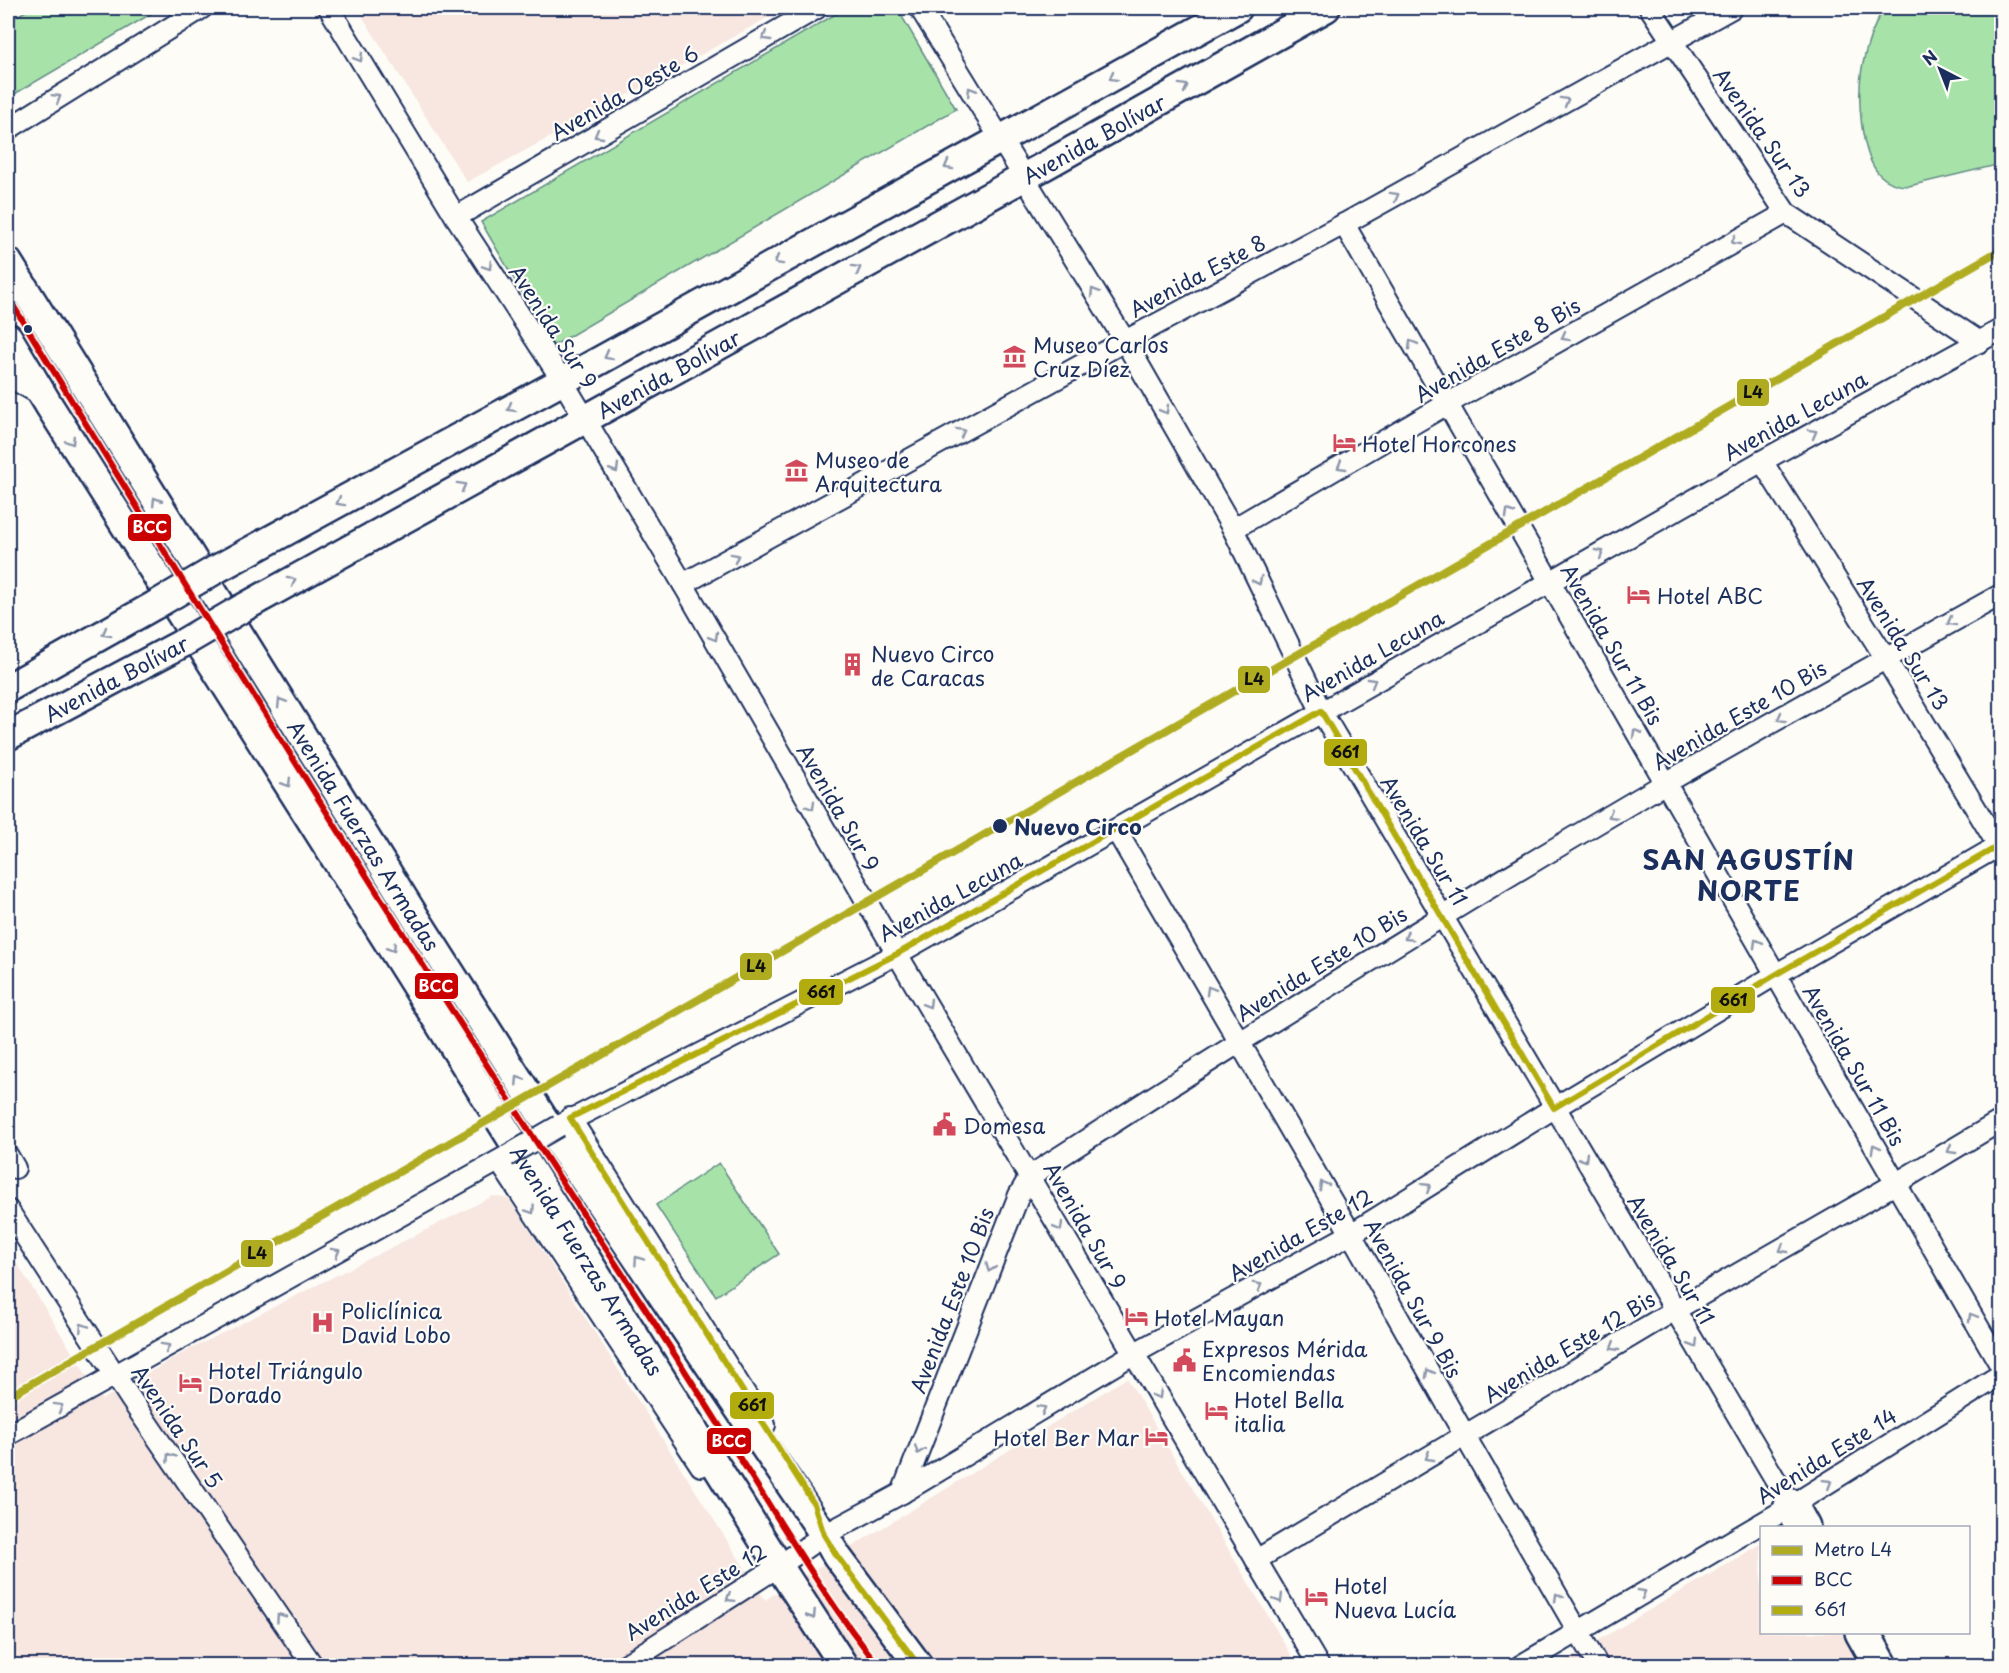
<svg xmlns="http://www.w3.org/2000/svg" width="2009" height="1673" viewBox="0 0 2009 1673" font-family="'Playpen Sans',sans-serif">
<rect width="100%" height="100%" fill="#fdfcf7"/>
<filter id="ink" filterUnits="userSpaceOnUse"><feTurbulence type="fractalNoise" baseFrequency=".0167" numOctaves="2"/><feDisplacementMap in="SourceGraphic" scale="12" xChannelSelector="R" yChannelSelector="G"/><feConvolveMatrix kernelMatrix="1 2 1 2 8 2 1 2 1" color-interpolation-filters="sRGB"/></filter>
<g filter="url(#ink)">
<g fill="#f8e6e0">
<polygon points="357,8 785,8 652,82 467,182"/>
<polygon points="493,1196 508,1199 516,1209 765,1600 1127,1378 1297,1665 8,1665 8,1249 102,1400 181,1354"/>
<polygon points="1761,1544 1762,1632 1841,1633 1859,1665 1555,1666"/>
</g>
<g fill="#a7e3a9" stroke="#618984" stroke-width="1.5">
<polygon points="31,8 161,8 8,98 8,21"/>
<polygon points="846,8 897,8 956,109 553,346 481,222"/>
<path d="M 1884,8 L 2001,8 L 2001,164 L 1909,186 C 1898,186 1888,183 1880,175 C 1860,155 1857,95 1862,68 C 1866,47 1873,26 1884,8 Z"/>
<polygon points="719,1163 779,1254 716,1296 656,1205"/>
</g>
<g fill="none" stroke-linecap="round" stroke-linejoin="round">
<defs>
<g id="minor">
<polyline points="329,8 456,217 562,380 683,584 897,954 1319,1666"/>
<polyline points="920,8 1125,341 1233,529 1321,711 1791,1506"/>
<polyline points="1650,8 1786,213 1980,342"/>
<polyline points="8,129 202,8"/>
<polyline points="456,217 817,8"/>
<polyline points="1344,224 2002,1368"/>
<polyline points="8,376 36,392 40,397"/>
<polyline points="1762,461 1886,659 2002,852"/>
<polyline points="1233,529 1447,404 1786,213"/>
<polyline points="683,584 1125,341 1344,224 1732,8"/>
<polyline points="1116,830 1351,1234 1465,1436 1598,1666"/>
<polyline points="570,1118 765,1425"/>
<polyline points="559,1126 897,954 1762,461 2002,329"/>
<polyline points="8,1156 15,1168"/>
<polyline points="499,1161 701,1466"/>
<polyline points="8,1210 130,1398 313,1666"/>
<polyline points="8,1435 507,1156"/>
<path d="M 902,1493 L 1019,1195 L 1030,1176 C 1239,1041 1450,909 1664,784 C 1776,719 1889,657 2002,594"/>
<polyline points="1256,1560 1675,1310 1895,1184 2002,1120"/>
<polyline points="623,1666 779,1566 824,1535 902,1493 1133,1354 1351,1234 1554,1108 1775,975 2002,844"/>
<polyline points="1520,1666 1791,1506 2002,1374"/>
</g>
<g id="secondary">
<path id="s1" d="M 8,262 L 417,920 L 563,1149 L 824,1535 L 837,1556 L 919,1666"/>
<path id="s2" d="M 8,337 L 50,407 L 408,974 L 779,1566 L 844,1666"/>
<polyline points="215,570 588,367 1238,8"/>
<path id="s3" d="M 241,609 L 1048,164 L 1326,8"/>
<polyline points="8,688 157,604"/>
<polyline points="8,736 183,643"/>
</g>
<g id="motorway">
<polyline points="1791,1506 1803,1528"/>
<polyline points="1862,1632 1881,1666"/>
</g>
</defs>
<use href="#minor" stroke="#1b2f5e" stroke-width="24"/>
<use href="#secondary" stroke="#1b2f5e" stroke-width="32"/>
<use href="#motorway" stroke="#1b2f5e" stroke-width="38"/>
<use href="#minor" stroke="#fdfcf7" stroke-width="20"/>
<use href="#secondary" stroke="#fdfcf7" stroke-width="27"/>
<use href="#motorway" stroke="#fdfcf7" stroke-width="33"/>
<defs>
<polyline id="minor-bridge" points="507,1156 559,1126"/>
<g id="secondary-bridge">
<polyline points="157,604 215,570"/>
<polyline points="183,643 241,609"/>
</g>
</defs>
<use href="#minor-bridge" stroke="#1b2f5e" stroke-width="24" stroke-linecap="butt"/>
<use href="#secondary-bridge" stroke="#1b2f5e" stroke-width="32" stroke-linecap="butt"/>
<use href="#minor-bridge" stroke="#fdfcf7" stroke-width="20"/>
<use href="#secondary-bridge" stroke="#fdfcf7" stroke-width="27"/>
<defs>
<path id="bus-1" d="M 8,297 C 211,628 415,959 629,1284 C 678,1358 725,1435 773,1511 C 806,1564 839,1617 879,1666"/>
<polyline id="bus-2" points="919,1666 837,1556 824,1535 814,1504 570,1118 897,954 1321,711 1554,1108 1775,975 2002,844"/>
</defs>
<use href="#bus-1" stroke="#fdfcf7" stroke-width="10"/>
<use href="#bus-2" stroke="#fdfcf7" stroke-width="10"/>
<use href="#bus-1" stroke="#cb0000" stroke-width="6"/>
<use href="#bus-2" stroke="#b3ac0e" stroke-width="6"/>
<defs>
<polyline id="metro-1" points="8,1397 2002,249"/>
</defs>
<use href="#metro-1" stroke="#fdfcf7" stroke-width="12"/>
<use href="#metro-1" stroke="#afac21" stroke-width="8"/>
</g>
<defs><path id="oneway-chevron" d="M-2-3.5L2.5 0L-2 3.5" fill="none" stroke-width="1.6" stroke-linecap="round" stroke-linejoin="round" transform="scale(1.5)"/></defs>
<g stroke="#8c96aa">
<use href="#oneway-chevron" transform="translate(766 37) rotate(150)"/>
<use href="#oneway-chevron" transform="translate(359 58) rotate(59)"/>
<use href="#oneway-chevron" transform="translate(1113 77) rotate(151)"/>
<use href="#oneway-chevron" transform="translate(1184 87) rotate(-29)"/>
<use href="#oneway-chevron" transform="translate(971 91) rotate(-122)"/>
<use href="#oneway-chevron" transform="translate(57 98) rotate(-32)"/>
<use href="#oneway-chevron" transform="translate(1565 101) rotate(-29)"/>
<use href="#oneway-chevron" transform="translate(598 135) rotate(150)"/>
<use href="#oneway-chevron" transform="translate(948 166) rotate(151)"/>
<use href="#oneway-chevron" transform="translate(1395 196) rotate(-29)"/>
<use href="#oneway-chevron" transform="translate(1735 241) rotate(151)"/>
<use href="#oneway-chevron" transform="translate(778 261) rotate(151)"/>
<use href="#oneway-chevron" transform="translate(488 266) rotate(57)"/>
<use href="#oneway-chevron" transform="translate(857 269) rotate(-29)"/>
<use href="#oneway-chevron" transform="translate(1094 292) rotate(-122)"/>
<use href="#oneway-chevron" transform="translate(1565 337) rotate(151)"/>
<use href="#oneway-chevron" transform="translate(1412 344) rotate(-120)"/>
<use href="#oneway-chevron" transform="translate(608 356) rotate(151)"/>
<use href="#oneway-chevron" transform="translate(511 408) rotate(151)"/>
<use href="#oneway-chevron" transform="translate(1165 410) rotate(60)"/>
<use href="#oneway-chevron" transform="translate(961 432) rotate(-29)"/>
<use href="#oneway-chevron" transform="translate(1813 433) rotate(-29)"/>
<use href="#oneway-chevron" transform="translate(71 441) rotate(58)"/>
<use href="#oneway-chevron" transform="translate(1341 466) rotate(150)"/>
<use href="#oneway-chevron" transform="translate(615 469) rotate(59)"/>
<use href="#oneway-chevron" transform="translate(462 486) rotate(-29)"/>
<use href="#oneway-chevron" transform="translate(156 501) rotate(-122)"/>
<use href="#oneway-chevron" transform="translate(340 502) rotate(151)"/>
<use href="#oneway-chevron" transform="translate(1509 513) rotate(-120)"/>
<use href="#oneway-chevron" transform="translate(1600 553) rotate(-30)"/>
<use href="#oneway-chevron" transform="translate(735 557) rotate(-29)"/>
<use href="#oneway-chevron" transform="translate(292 581) rotate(-29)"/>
<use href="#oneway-chevron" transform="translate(1258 581) rotate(64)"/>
<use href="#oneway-chevron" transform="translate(1951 622) rotate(151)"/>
<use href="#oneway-chevron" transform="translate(106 633) rotate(151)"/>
<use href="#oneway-chevron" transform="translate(714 637) rotate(60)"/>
<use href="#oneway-chevron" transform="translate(1372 682) rotate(-30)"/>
<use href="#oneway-chevron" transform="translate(281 702) rotate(-122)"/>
<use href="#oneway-chevron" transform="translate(1781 718) rotate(151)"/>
<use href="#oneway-chevron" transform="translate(1636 733) rotate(-120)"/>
<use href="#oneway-chevron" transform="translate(287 783) rotate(58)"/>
<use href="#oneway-chevron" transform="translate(811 806) rotate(60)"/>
<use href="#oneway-chevron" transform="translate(1612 815) rotate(149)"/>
<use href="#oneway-chevron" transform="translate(1408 937) rotate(148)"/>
<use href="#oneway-chevron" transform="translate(1757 943) rotate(-120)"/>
<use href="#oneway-chevron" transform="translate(392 948) rotate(58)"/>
<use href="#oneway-chevron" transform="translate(1210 990) rotate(-120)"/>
<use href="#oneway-chevron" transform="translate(928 1004) rotate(59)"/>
<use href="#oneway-chevron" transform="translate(519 1080) rotate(-123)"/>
<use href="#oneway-chevron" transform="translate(1875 1148) rotate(-119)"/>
<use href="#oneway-chevron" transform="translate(1951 1150) rotate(149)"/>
<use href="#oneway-chevron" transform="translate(1584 1158) rotate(59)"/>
<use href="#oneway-chevron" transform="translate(1323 1185) rotate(-120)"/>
<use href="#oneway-chevron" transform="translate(1427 1187) rotate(-32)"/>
<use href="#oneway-chevron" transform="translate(531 1210) rotate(56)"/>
<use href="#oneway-chevron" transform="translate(1059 1227) rotate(60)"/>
<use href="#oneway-chevron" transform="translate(1783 1249) rotate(150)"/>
<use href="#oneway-chevron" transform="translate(336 1252) rotate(-29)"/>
<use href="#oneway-chevron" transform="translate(638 1260) rotate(-124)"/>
<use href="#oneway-chevron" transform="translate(990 1268) rotate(111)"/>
<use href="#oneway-chevron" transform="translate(1258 1286) rotate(-29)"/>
<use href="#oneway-chevron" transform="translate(1972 1317) rotate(-120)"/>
<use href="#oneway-chevron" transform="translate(83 1327) rotate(-123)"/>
<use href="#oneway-chevron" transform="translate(1694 1344) rotate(59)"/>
<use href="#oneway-chevron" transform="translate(166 1347) rotate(-29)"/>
<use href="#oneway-chevron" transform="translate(1614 1347) rotate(149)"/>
<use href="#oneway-chevron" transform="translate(1429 1373) rotate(-119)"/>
<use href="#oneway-chevron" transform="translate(1158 1395) rotate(59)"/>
<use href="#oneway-chevron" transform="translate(59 1407) rotate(-29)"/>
<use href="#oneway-chevron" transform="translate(1042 1409) rotate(-31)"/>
<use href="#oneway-chevron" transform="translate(919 1450) rotate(111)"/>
<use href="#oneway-chevron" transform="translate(170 1457) rotate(-125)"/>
<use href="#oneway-chevron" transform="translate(1429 1457) rotate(149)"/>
<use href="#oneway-chevron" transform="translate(1828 1483) rotate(-32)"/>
<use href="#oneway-chevron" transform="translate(1642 1593) rotate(-30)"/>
<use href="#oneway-chevron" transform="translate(1558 1597) rotate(-120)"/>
<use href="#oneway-chevron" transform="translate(730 1598) rotate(148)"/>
<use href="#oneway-chevron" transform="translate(1279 1599) rotate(59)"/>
<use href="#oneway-chevron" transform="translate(812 1615) rotate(57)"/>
<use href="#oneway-chevron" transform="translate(280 1617) rotate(-125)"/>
</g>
</g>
<defs>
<symbol id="museum-bare" viewBox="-9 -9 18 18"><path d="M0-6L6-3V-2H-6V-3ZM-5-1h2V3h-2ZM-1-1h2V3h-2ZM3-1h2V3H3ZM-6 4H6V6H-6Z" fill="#d1495b" stroke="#fdfcf7" stroke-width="2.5" paint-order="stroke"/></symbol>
<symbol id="hotel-bare" viewBox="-9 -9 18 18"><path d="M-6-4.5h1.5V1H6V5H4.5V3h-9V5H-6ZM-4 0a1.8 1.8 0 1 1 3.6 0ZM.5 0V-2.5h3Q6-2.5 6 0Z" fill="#d1495b" stroke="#fdfcf7" stroke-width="2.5" paint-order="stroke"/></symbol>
<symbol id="building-bare" viewBox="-9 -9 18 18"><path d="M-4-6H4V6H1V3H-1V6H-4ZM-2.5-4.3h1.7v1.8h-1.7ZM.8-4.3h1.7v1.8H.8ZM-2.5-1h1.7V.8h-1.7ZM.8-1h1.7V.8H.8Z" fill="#d1495b" stroke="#fdfcf7" stroke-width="2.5" paint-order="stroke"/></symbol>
<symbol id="civic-bare" viewBox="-9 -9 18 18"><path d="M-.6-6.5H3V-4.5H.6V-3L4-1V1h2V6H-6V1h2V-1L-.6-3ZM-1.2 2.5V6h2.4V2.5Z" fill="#d1495b" stroke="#fdfcf7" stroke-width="2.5" paint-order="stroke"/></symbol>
<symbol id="hospital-bare" viewBox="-9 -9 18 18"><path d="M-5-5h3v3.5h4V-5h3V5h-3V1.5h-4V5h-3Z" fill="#d1495b" stroke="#fdfcf7" stroke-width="2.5" paint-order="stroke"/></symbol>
</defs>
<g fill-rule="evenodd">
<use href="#museum-bare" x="998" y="340" width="33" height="33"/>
<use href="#hotel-bare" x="1328" y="426" width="33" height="33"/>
<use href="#museum-bare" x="780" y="454" width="33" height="33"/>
<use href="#hotel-bare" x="1622" y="578" width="33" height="33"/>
<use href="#building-bare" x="836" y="648" width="33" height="33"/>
<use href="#civic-bare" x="928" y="1108" width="33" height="33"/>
<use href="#hotel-bare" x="1120" y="1300" width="33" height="33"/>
<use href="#hospital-bare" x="306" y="1306" width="33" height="33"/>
<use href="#civic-bare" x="1168" y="1344" width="33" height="33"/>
<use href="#hotel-bare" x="174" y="1366" width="33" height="33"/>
<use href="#hotel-bare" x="1200" y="1394" width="33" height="33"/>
<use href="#hotel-bare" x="1140" y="1420" width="33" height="33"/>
<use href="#hotel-bare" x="1300" y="1580" width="33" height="33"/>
</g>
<g fill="#1b2f5e" stroke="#fdfcf7" stroke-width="2">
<circle cx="28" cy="329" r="5"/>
<circle cx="1000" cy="826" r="8"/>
</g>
<g text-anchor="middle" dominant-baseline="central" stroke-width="4.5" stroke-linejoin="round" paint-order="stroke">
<g font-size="21" fill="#1b2f5e" stroke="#fdfcf7">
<text transform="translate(624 92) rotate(-30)">Avenida Oeste 6</text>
<text transform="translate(1763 132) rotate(55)">Avenida Sur 13</text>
<text stroke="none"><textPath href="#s3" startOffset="974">Avenida Bolívar</textPath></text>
<text transform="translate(1197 275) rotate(-28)">Avenida Este 8</text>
<text transform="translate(554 326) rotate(57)">Avenida Sur 9</text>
<text transform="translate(1497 349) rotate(-30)">Avenida Este 8 Bis</text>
<text stroke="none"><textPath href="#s3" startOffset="488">Avenida Bolívar</textPath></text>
<text transform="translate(1795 415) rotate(-29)">Avenida Lecuna</text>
<text transform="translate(1904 643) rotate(58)">Avenida Sur 13</text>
<text transform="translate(1613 644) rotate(60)">Avenida Sur 11 Bis</text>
<text transform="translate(1372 655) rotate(-30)">Avenida Lecuna</text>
<text transform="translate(116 678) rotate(-28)">Avenida Bolívar</text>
<text transform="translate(1739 714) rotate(-30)">Avenida Este 10 Bis</text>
<text transform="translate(839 807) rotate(60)">Avenida Sur 9</text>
<text stroke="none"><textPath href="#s1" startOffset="675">Avenida Fuerzas Armadas</textPath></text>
<text transform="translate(1425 840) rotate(59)">Avenida Sur 11</text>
<text transform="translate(950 896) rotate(-29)">Avenida Lecuna</text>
<text transform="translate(1321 963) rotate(-32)">Avenida Este 10 Bis</text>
<text transform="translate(1855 1065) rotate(60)">Avenida Sur 11 Bis</text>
<text transform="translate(1086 1225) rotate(60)">Avenida Sur 9</text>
<text transform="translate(1300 1234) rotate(-30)">Avenida Este 12</text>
<text transform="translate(1672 1259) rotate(59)">Avenida Sur 11</text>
<text stroke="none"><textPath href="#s2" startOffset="1090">Avenida Fuerzas Armadas</textPath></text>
<text transform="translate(1414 1298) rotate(61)">Avenida Sur 9 Bis</text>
<text transform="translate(951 1300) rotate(-69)">Avenida Este 10 Bis</text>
<text transform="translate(1569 1346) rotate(-31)">Avenida Este 12 Bis</text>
<text transform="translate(178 1426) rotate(56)">Avenida Sur 5</text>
<text transform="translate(1826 1455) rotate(-32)">Avenida Este 14</text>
<text transform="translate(695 1591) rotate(-32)">Avenida Este 12</text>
</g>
<g font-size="21" fill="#1b2f5e" stroke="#fdfcf7" text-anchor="start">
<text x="1033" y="344">Museo Carlos<tspan x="1033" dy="24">Cruz Díez</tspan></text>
<text x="1362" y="443">Hotel Horcones</text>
<text x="815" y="459">Museo de<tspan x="815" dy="24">Arquitectura</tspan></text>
<text x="1657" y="595">Hotel ABC</text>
<text x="871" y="653">Nuevo Circo<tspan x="871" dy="24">de Caracas</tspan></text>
<text x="963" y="1125">Domesa</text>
<text x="341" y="1310">Policlínica<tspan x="341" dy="24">David Lobo</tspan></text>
<text x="1154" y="1317">Hotel Mayan</text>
<text x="1202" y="1348">Expresos Mérida<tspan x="1202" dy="24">Encomiendas</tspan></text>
<text x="208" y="1370">Hotel Triángulo<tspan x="208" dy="24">Dorado</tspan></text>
<text x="1234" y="1399">Hotel Bella<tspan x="1234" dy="24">italia</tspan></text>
<text x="1139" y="1437" text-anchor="end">Hotel Ber Mar</text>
<text x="1334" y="1585">Hotel<tspan x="1334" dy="24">Nueva Lucía</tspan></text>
</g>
<g font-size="21" font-weight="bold" fill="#1b2f5e" stroke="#fdfcf7" text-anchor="start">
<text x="1014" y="826">Nuevo Circo</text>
</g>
<g font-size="27" font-weight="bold" letter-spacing="1.5" fill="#1b2f5e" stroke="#fdfcf7">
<text x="1749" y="858">SAN AGUSTÍN<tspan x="1749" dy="31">NORTE</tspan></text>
</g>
</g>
<g stroke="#fdfcf7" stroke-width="2">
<rect x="1736" y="378" width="34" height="29" rx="6" fill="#afac21"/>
<rect x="127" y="513" width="45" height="29" rx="6" fill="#cb0000"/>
<rect x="1237" y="665" width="34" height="29" rx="6" fill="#afac21"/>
<rect x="1323" y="738" width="45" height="29" rx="6" fill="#b3ac0e"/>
<rect x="739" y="952" width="34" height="29" rx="6" fill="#afac21"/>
<rect x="414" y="972" width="45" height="28" rx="6" fill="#cb0000"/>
<rect x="798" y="978" width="46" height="28" rx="6" fill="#b3ac0e"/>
<rect x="1710" y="986" width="46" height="28" rx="6" fill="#b3ac0e"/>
<rect x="240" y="1239" width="34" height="29" rx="6" fill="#afac21"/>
<rect x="729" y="1391" width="46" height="29" rx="6" fill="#b3ac0e"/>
<rect x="706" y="1427" width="46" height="28" rx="6" fill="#cb0000"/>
</g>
<g font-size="16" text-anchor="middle" font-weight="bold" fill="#fff">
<text x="150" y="533">BCC</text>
<text x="436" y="992">BCC</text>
<text x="729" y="1447">BCC</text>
</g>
<g font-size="16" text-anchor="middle" font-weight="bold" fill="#111">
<text x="1753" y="398">L4</text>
<text x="1254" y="685">L4</text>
<text x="1345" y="758">661</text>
<text x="756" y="972">L4</text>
<text x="821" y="998">661</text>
<text x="1733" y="1006">661</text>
<text x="257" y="1259">L4</text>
<text x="752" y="1411">661</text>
</g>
<rect width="2009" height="1673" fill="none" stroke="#fdfcf7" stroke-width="30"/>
<rect x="15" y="15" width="1979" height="1643" fill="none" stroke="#1b2f5e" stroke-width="2" filter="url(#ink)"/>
<rect x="1760" y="1526" width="210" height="108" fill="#fdfcf7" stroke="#a3aaba" stroke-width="1.5"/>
<rect x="1772" y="1546" width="30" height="9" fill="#afac21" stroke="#a3aaba" stroke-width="1.5"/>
<text x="1814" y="1556" font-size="18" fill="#1b2f5e">Metro L4</text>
<rect x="1772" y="1576" width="30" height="9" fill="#cb0000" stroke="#a3aaba" stroke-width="1.5"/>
<text x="1814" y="1586" font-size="18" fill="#1b2f5e">BCC</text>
<rect x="1772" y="1606" width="30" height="9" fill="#b3ac0e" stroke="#a3aaba" stroke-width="1.5"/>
<text x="1814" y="1616" font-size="18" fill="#1b2f5e">661</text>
<g transform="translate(1940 69) rotate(318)" stroke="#fdfcf7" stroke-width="4.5" paint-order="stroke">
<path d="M0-4.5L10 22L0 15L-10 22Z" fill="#1b2f5e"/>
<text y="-9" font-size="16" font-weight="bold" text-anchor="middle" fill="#1b2f5e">N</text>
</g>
</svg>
